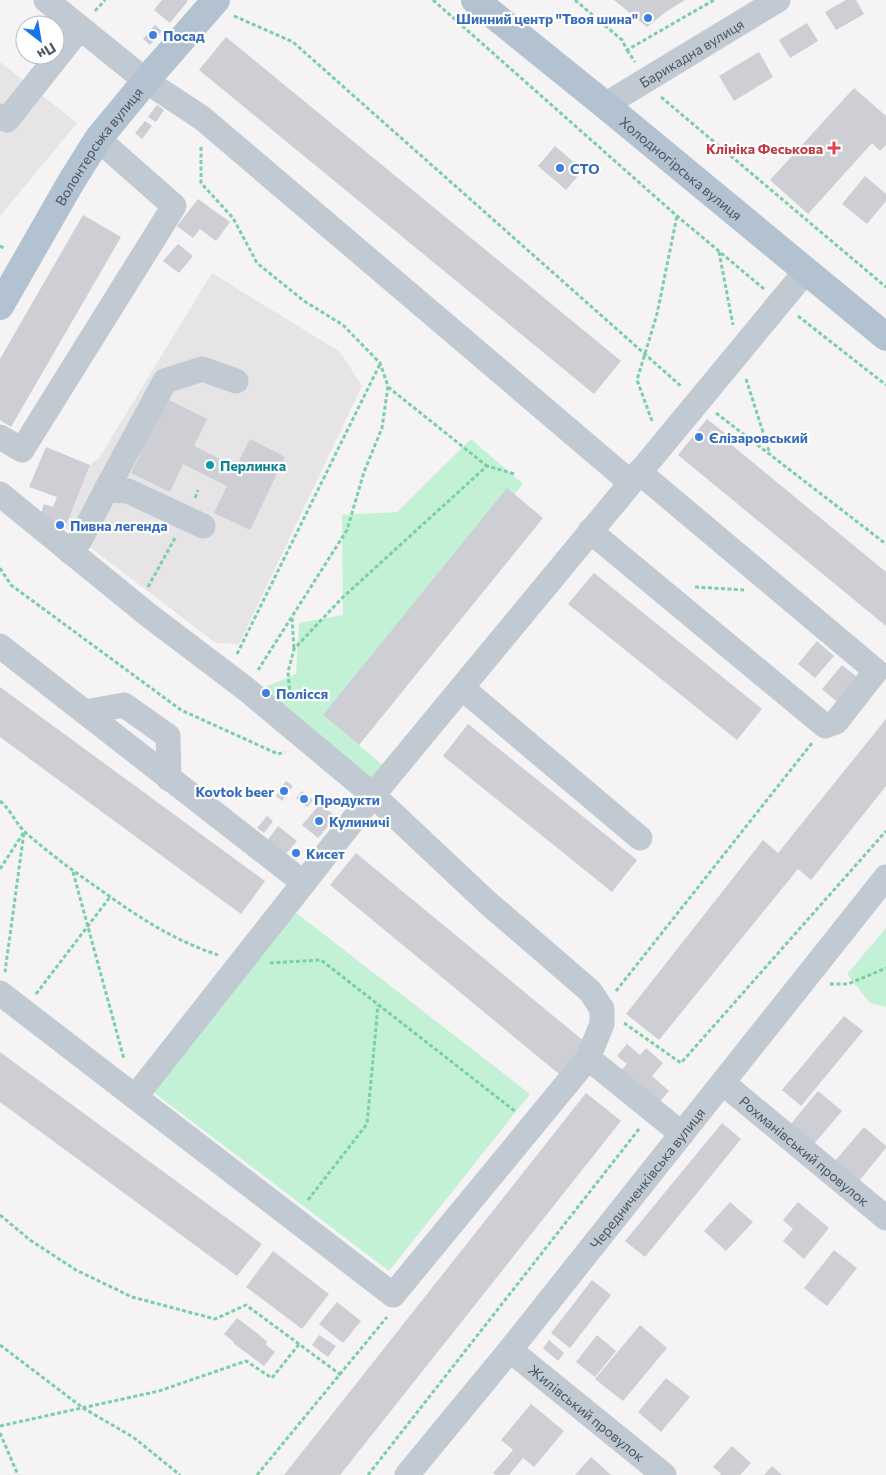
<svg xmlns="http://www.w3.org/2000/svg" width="886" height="1475" viewBox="0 0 886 1475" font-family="Commissioner,sans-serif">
<rect width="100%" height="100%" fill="#f5f3f3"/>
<g fill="#e6e4e5">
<polygon points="0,62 77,123 0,216"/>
<polygon points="212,273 340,352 362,386 239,644 216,643 65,528 90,465 99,458"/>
</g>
<g fill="#c3f1d5">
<polygon points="471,439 523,484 323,715 386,768 372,786 256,691 296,674 299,623 343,615 342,515 397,512"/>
<polygon points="295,912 530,1094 389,1271 153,1092"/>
<polygon points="886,928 886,1007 870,1003 847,974"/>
</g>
<g fill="#cdcfd5">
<polygon points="162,0 186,0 188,1 170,23 154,10"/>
<polygon points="614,0 685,0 667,11 647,27"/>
<polygon points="846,0 856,0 864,14 836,30 825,12"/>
<polygon points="807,23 818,41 790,58 779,40"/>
<polygon points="155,25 162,31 150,45 143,39"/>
<polygon points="226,37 621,361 594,394 199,70"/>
<polygon points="759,52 773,77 734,101 719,76"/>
<polygon points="854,88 886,116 886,145 880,151 872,143 808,214 770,180"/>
<polygon points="157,105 164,110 156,122 148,117"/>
<polygon points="145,121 152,126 142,139 135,133"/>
<polygon points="555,146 583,170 566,190 538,166"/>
<polygon points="865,176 886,194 886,201 867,224 842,204"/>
<polygon points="198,199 230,222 216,241 200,229 193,238 177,226"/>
<polygon points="83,215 121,237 11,427 0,420 0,359"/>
<polygon points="178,244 193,256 179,273 163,261"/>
<polygon points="167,399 207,419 194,446 236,467 250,439 285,457 250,530 214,513 227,486 183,464 170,492 131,473"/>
<polygon points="707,419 731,438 728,442 886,572 886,626 678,455"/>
<polygon points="46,447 90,465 65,528 39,519 44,504 53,507 57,497 29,487"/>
<polygon points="507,488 543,518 359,745 323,715"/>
<polygon points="594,573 762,709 737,740 568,604"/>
<polygon points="817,641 834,656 815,678 798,664"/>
<polygon points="842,665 862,681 842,706 822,689"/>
<polygon points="0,687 265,881 241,914 0,737"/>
<polygon points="886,719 886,786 811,880 798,869 659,1040 626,1014 763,840 778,853"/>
<polygon points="468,724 637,860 612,892 443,756"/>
<polygon points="286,781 293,786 282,801 276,796"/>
<polygon points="302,791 313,800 307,807 296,798"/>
<polygon points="320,804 336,817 318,838 302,825"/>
<polygon points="267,816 273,821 264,833 257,828"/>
<polygon points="278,826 297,841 285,855 267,841"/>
<polygon points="356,853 585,1042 559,1074 330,885"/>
<polygon points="844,1016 863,1031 801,1106 782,1090"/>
<polygon points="627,1044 640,1055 646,1048 663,1063 652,1076 669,1091 655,1107 617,1075 627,1064 617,1056"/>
<polygon points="0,1052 262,1244 237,1276 0,1102"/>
<polygon points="818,1091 842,1111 813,1145 790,1125"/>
<polygon points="586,1093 621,1121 340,1475 284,1475"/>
<polygon points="722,1123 741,1139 645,1257 625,1241"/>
<polygon points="864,1127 886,1146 886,1148 859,1181 835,1161"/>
<polygon points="730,1202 753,1222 726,1251 704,1231"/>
<polygon points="798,1202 829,1228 804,1259 783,1241 793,1229 783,1220"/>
<polygon points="834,1250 857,1268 827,1306 804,1288"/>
<polygon points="273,1251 329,1294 302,1329 246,1287"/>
<polygon points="592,1280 611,1295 570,1348 551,1333"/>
<polygon points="337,1302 361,1321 343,1343 319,1324"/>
<polygon points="237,1318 257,1333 267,1342 266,1345 275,1352 264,1366 233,1343 234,1342 224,1334"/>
<polygon points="640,1325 667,1348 623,1401 595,1379"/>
<polygon points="319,1335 336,1346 328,1357 312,1345"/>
<polygon points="597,1335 616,1351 595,1377 576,1362"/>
<polygon points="549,1340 564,1353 558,1361 543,1348"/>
<polygon points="666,1378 690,1397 661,1432 638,1412"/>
<polygon points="531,1404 564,1431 534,1467 523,1458 509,1475 496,1475 493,1473 513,1450 501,1440"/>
<polygon points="732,1446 751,1463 740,1475 720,1475 721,1474 713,1467"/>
<polygon points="591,1457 611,1475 575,1475"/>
<polygon points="772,1466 782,1475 764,1475"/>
</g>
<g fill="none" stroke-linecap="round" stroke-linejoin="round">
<g stroke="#7ad0a6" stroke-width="3" stroke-dasharray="4 2.5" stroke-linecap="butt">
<polyline points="433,0 677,216 764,289"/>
<polyline points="575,0 622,40 627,50 714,0"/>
<polyline points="95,11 105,0"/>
<polyline points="234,16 293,42 682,387"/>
<polyline points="627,50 635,62"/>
<polyline points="661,97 886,287"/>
<polyline points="201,147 201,183 233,218 257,263 304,301 343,325 380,363 388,386 382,428 364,472 347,530 258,670"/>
<polyline points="0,246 5,249"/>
<polyline points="719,252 733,325"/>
<polyline points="798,316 886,385"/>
<polyline points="746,379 770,454"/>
<polyline points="388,387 487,466"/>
<polyline points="716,413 886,544"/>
<polyline points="652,421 637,380 657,314 677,216"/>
<polyline points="195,498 198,490"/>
<polyline points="0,568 11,585 181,710 278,754 285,752"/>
<polyline points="148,587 175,538"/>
<polyline points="695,587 744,590"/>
<polyline points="292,618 294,649"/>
<polyline points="237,654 380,364"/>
<polyline points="290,696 288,672 294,649 342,598 487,466 515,474"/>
<path d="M 0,801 C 11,810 16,824 26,833 C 50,854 76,873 102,891 C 140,918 173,940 218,955"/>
<polyline points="0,869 24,832 5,972"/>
<polyline points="73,872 124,1059"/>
<polyline points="270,963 321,960 516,1112"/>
<polyline points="830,984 848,984 886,968"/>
<polyline points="616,991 812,743"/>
<polyline points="36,994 110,897"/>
<polyline points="624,1023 681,1063 886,831"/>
<polyline points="308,1200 367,1124 378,1005"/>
<polyline points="0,1215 30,1240 76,1270 132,1297 215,1319 246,1305 341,1375"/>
<polyline points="0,1345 83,1408 133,1437 180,1475"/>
<polyline points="0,1426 159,1391 246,1361 272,1378 300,1343"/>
<polyline points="0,1433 18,1475"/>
<polyline points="257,1475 387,1317"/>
<polyline points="368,1475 639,1129"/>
</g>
<g stroke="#c1cad2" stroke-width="25">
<polyline points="46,0 146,81 202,118 630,482"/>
<path id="s1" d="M 605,105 L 778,0"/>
<polyline points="0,116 7,120 80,28"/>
<polyline points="0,437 22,450 174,206 98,139"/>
<polyline points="106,490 165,381 202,369 236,381"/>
<polyline points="0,494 147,614 246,689 373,795 489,904 590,991 602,1009 602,1024 588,1058"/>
<polyline points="590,531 825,726 836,722 876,671 639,472"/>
<polyline points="70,552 80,540 106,490 128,491 203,526"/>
<polyline points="0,646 304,883"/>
<polyline points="462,688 640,838"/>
<polyline points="85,712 124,705 168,736 169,779"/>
<polyline points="0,993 135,1097"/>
<path id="s2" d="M 723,1083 L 886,1218"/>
<polyline points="682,1134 588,1058 393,1295 135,1097 373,795 806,271"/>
<path id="s3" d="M 510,1350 L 664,1475"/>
<path id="s4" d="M 407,1475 L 510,1350 L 886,877"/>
</g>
<g stroke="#b3c2d1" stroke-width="28">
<path id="s5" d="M 475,0 L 605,105 L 886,337"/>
<path id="s6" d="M 0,306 L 71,182 L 98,139 L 154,71 L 216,0"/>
</g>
</g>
<g fill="#3f7fe0" stroke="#fff" stroke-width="2">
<circle cx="648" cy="18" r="5"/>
<circle cx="153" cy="35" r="5"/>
<circle cx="560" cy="168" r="5"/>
<circle cx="699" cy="437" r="5"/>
<circle cx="60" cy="525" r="5"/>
<circle cx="266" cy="693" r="5"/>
<circle cx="284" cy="791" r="5"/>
<circle cx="304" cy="799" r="5"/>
<circle cx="319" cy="821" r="5"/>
<circle cx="296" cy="853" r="5"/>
</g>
<path fill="#e0444e" stroke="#fff" stroke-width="2" d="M831.5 140.5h5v5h5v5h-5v5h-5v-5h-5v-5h5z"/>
<circle fill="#0f9aa8" stroke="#fff" stroke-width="2" cx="210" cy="465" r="5"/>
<g text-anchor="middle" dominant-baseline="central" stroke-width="4.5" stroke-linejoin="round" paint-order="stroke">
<g font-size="14" font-weight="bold" fill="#366cbe" stroke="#fff" text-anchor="start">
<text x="638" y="18" text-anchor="end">Шинний центр "Твоя шина"</text>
<text x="163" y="35">Посад</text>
<text x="570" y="168">СТО</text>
<text x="709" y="437">Єлізаровський</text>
<text x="70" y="525">Пивна легенда</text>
<text x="276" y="693">Полісся</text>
<text x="274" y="791" text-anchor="end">Kovtok beer</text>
<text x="314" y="799">Продукти</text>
<text x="329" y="821">Кулиничі</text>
<text x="306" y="853">Кисет</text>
</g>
<g font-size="14" fill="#4a5661" stroke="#fff">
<text stroke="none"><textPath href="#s1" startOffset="101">Барикадна вулиця</textPath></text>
<text stroke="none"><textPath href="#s6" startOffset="188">Волонтерська вулиця</textPath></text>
<text stroke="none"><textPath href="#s5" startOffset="266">Холодногірська вулиця</textPath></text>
<text stroke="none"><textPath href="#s2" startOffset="106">Рохманівський провулок</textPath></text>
<text stroke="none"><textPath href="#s4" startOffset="382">Чередниченківська вулиця</textPath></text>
<text stroke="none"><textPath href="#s3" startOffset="99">Жилівський провулок</textPath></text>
</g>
<g font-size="14" font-weight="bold" fill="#be3a42" stroke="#fff" text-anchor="end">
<text x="823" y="148">Клініка Феськова</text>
</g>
<g font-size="14" font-weight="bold" fill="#0d838f" stroke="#fff" text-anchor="start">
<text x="220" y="465">Перлинка</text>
</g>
</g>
<g transform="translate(40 40) rotate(149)"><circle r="24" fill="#ffffff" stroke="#b7bbc0"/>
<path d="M0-4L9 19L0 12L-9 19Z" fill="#1a73e8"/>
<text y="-8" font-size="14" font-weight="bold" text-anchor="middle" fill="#4a5661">Пн</text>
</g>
</svg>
